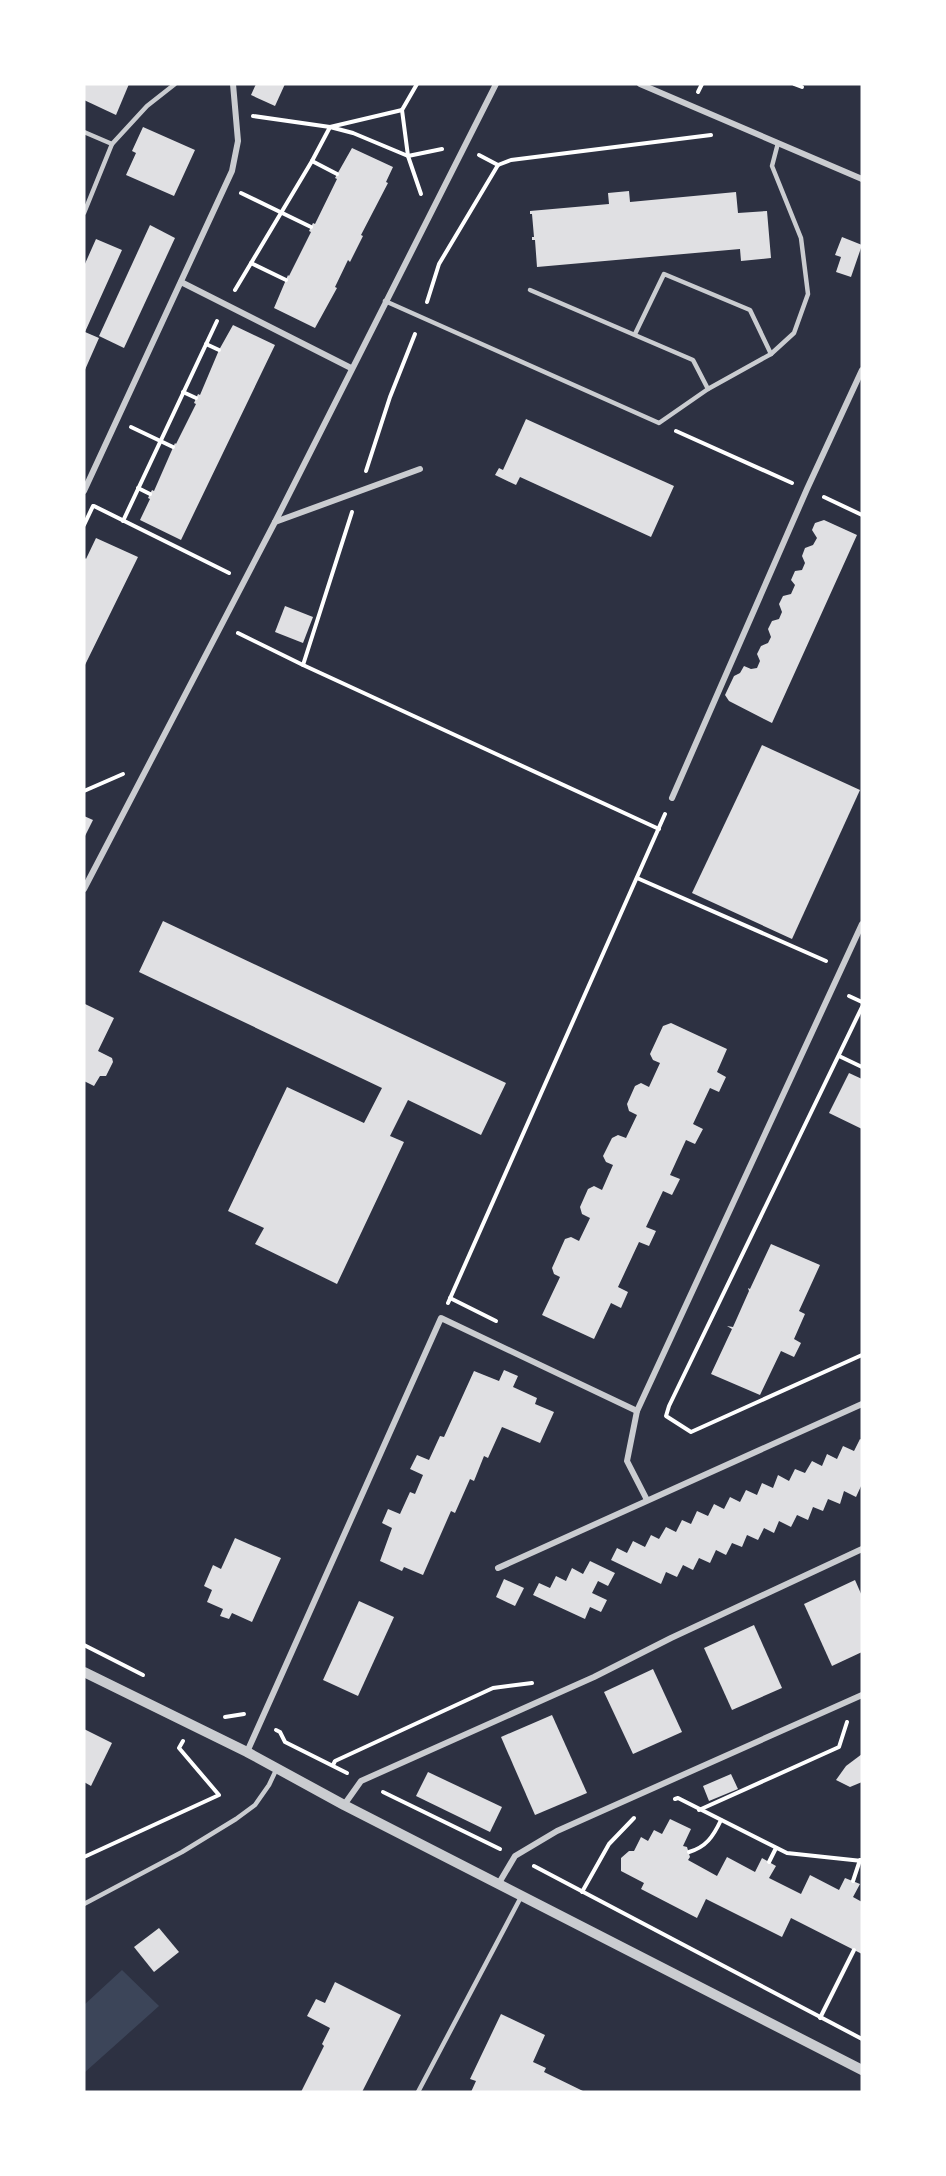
<svg xmlns="http://www.w3.org/2000/svg" width="946" height="2176" viewBox="0 0 946 2176" font-family="'Archivo Narrow',sans-serif">
<rect width="100%" height="100%" fill="#2d3142"/>
<polygon fill="#3c4559" points="122,1970 159,2006 84,2073 84,2005"/>
<g fill="#e0e0e3">
<polygon points="84,84 129,84 116,115 84,100"/>
<polygon points="256,84 285,84 275,106 251,95"/>
<polygon points="143,127 195,150 174,196 126,175 136,153 132,151"/>
<polygon points="352,148 393,167 386,182 388,183 361,235 363,236 350,262 348,260 335,287 337,288 315,328 274,308 288,275 289,276 311,232 309,231 313,223 315,224 337,179 335,178"/>
<polygon points="629,191 630,202 736,192 738,213 767,211 771,258 741,261 740,249 537,267 535,240 532,240 532,237 534,237 532,214 530,214 530,211 609,204 608,193"/>
<polygon points="150,225 175,238 124,348 99,336"/>
<polygon points="842,237 862,245 851,277 836,272 841,257 835,255"/>
<polygon points="96,239 122,250 85,332 99,338 84,372 84,266"/>
<polygon points="233,325 275,345 181,540 140,520 150,499 148,498 152,490 154,491 175,443 176,444 196,404 194,403 198,394 200,395 219,350"/>
<polygon points="526,419 674,486 651,537 520,477 516,485 495,475 499,468 503,470"/>
<polygon points="824,520 857,535 772,723 729,701 725,695 734,676 740,673 744,666 751,669 757,668 760,661 757,654 761,646 768,643 771,637 768,629 772,621 779,619 782,612 779,604 783,596 791,594 795,585 791,580 795,571 802,570 805,563 802,556 805,548 813,545 817,538 812,530 815,523"/>
<polygon points="96,538 138,557 84,667 84,557 86,559"/>
<polygon points="285,606 313,617 303,643 275,632"/>
<polygon points="762,745 860,790 792,939 692,893"/>
<polygon points="84,816 93,820 84,838"/>
<polygon points="163,921 506,1083 481,1135 408,1100 390,1136 404,1142 337,1284 255,1244 264,1228 228,1211 287,1087 364,1123 382,1088 139,972"/>
<polygon points="85,1004 114,1018 98,1051 112,1058 113,1062 106,1076 100,1076 94,1086 84,1081"/>
<polygon points="671,1023 727,1049 717,1072 726,1077 719,1092 710,1088 693,1124 703,1129 695,1144 686,1140 670,1175 680,1179 672,1195 663,1191 646,1227 656,1231 649,1246 639,1242 618,1287 628,1292 621,1308 611,1303 594,1339 542,1315 560,1277 554,1274 552,1268 565,1239 571,1237 579,1241 590,1218 582,1214 580,1207 588,1189 594,1186 602,1190 613,1165 606,1162 603,1156 612,1138 618,1135 626,1138 637,1115 629,1111 627,1104 635,1086 641,1083 649,1087 660,1063 653,1060 650,1054 663,1026"/>
<polygon points="849,1073 862,1079 862,1129 829,1113"/>
<polygon points="771,1244 820,1265 799,1311 805,1314 794,1339 801,1343 794,1357 781,1351 760,1395 711,1374 732,1329 727,1326 733,1327 749,1291 748,1288 750,1289"/>
<polygon points="504,1370 518,1376 513,1387 537,1398 535,1404 554,1412 540,1443 502,1427 488,1458 484,1456 474,1481 470,1479 455,1513 451,1511 423,1575 404,1567 402,1571 380,1561 392,1528 382,1523 388,1509 400,1514 410,1492 415,1494 423,1475 410,1469 417,1455 429,1460 440,1436 444,1437 474,1371 499,1381"/>
<polygon points="860,1439 862,1440 862,1484 856,1497 844,1491 840,1504 828,1499 823,1511 813,1507 808,1520 797,1515 791,1527 779,1521 774,1533 764,1528 758,1540 747,1535 742,1547 732,1543 726,1555 716,1550 710,1563 699,1558 693,1570 683,1565 677,1577 666,1572 661,1584 611,1560 617,1548 627,1553 633,1541 645,1547 651,1535 659,1539 666,1527 676,1532 682,1520 691,1524 697,1511 708,1516 714,1504 724,1509 730,1497 740,1502 746,1490 757,1495 762,1483 773,1488 778,1475 789,1481 795,1469 805,1473 812,1461 822,1466 827,1454 837,1459 843,1446 854,1451"/>
<polygon points="235,1538 281,1558 252,1622 232,1613 229,1619 220,1616 223,1609 207,1602 212,1590 204,1586 213,1565 221,1569"/>
<polygon points="590,1561 615,1573 608,1586 598,1581 592,1593 607,1600 601,1612 590,1607 585,1619 533,1595 539,1583 550,1588 556,1576 566,1581 572,1568 583,1574"/>
<polygon points="504,1579 524,1588 515,1606 496,1597"/>
<polygon points="855,1580 862,1596 862,1652 832,1666 804,1604"/>
<polygon points="359,1601 394,1617 358,1696 323,1680"/>
<polygon points="754,1625 782,1688 732,1710 704,1648"/>
<polygon points="653,1669 682,1732 633,1754 604,1692"/>
<polygon points="552,1715 587,1793 535,1815 501,1737"/>
<polygon points="84,1729 112,1743 91,1786 84,1782"/>
<polygon points="862,1754 862,1782 850,1787 836,1780 846,1766"/>
<polygon points="428,1772 502,1807 490,1832 416,1796"/>
<polygon points="731,1774 738,1789 709,1801 703,1786"/>
<polygon points="670,1819 691,1829 683,1846 687,1847 690,1857 688,1860 717,1876 727,1857 755,1872 762,1858 776,1866 769,1878 801,1894 810,1875 839,1890 845,1878 860,1884 853,1897 862,1902 862,1954 791,1918 782,1937 706,1899 697,1918 641,1889 644,1883 621,1871 621,1858 629,1851 634,1851 641,1837 648,1841 654,1830 662,1834"/>
<polygon points="159,1928 179,1952 154,1972 134,1947"/>
<polygon points="335,1982 401,2015 362,2092 301,2092 324,2046 322,2044 330,2028 307,2016 316,1999 325,2003"/>
<polygon points="501,2014 545,2035 533,2062 546,2068 544,2072 585,2092 471,2092 476,2081 470,2079"/>
</g>
<g fill="none" stroke-linecap="round" stroke-linejoin="round">
<g stroke="#fff" stroke-width="4">
<polyline points="417,84 402,110 408,156 421,194"/>
<polyline points="794,84 802,87"/>
<polyline points="698,92 702,84"/>
<polyline points="253,116 330,127 353,133 408,156 442,149"/>
<polyline points="479,155 498,165"/>
<polyline points="312,161 337,174"/>
<polyline points="241,193 311,227"/>
<polyline points="251,263 286,280"/>
<polyline points="235,290 312,161 330,127 402,110"/>
<polyline points="427,302 439,264 498,165 511,160 711,135"/>
<polyline points="206,344 219,350"/>
<polyline points="183,392 196,398"/>
<polyline points="131,427 173,447"/>
<polyline points="676,431 792,483"/>
<polyline points="366,471 390,397 415,334"/>
<polyline points="138,488 150,494"/>
<polyline points="824,497 862,515"/>
<polyline points="94,506 229,573"/>
<polyline points="123,521 217,321"/>
<polyline points="84,525 93,506"/>
<polyline points="238,633 303,665 659,829"/>
<polyline points="303,665 352,512"/>
<polyline points="84,791 123,774"/>
<polyline points="637,878 826,961"/>
<polyline points="849,996 862,1002"/>
<polyline points="862,1007 669,1406 666,1416 691,1432 862,1355"/>
<polyline points="839,1056 862,1067"/>
<polyline points="450,1298 496,1321"/>
<polyline points="448,1303 665,814"/>
<polyline points="84,1645 143,1675"/>
<polyline points="225,1717 244,1714"/>
<polyline points="276,1730 280,1732 285,1742 347,1773"/>
<polyline points="333,1765 335,1761 493,1688 532,1683"/>
<polyline points="383,1792 500,1849"/>
<polyline points="675,1799 678,1798 787,1853 862,1861"/>
<polyline points="699,1810 839,1747 847,1722"/>
<path d="M 689,1852 C 706,1847 713,1837 721,1820"/>
<polyline points="84,1857 219,1795 179,1748 183,1741"/>
<polyline points="769,1862 776,1848"/>
<polyline points="534,1866 862,2039"/>
<polyline points="853,1881 860,1860"/>
<polyline points="582,1892 609,1844 634,1818"/>
<polyline points="820,2018 854,1950"/>
</g>
<g stroke="#caccd0" stroke-width="4.5">
<polyline points="84,132 112,144 147,106 175,84"/>
<polyline points="84,213 112,144"/>
<polyline points="530,290 693,360 708,389"/>
<polyline points="385,301 659,423 708,389 771,354 794,333 808,294 801,238 772,166 778,143"/>
<polyline points="635,334 664,274 750,310 771,354"/>
<polyline points="84,1904 182,1852 236,1819 255,1805 269,1785 277,1768"/>
<polyline points="418,2092 521,1897"/>
</g>
<g stroke="#caccd0" stroke-width="6">
<polyline points="640,84 862,179"/>
<polyline points="181,282 351,368"/>
<polyline points="84,491 232,171 238,141 233,84"/>
<polyline points="275,522 420,469"/>
<polyline points="672,798 807,489 862,370"/>
<polyline points="84,889 275,522 496,84"/>
<polyline points="647,1500 627,1461 637,1411 862,924"/>
<polyline points="498,1568 862,1404"/>
<polyline points="247,1752 441,1318 637,1411"/>
<polyline points="344,1805 361,1781 594,1677 671,1638 862,1549"/>
<polyline points="499,1883 515,1856 557,1831 862,1695"/>
</g>
<polyline stroke="#caccd0" stroke-width="10" points="84,1672 247,1752 344,1805 862,2070"/>
</g>
<rect width="946" height="2176" fill="none" stroke="#ffffff" stroke-width="171"/>
</svg>
